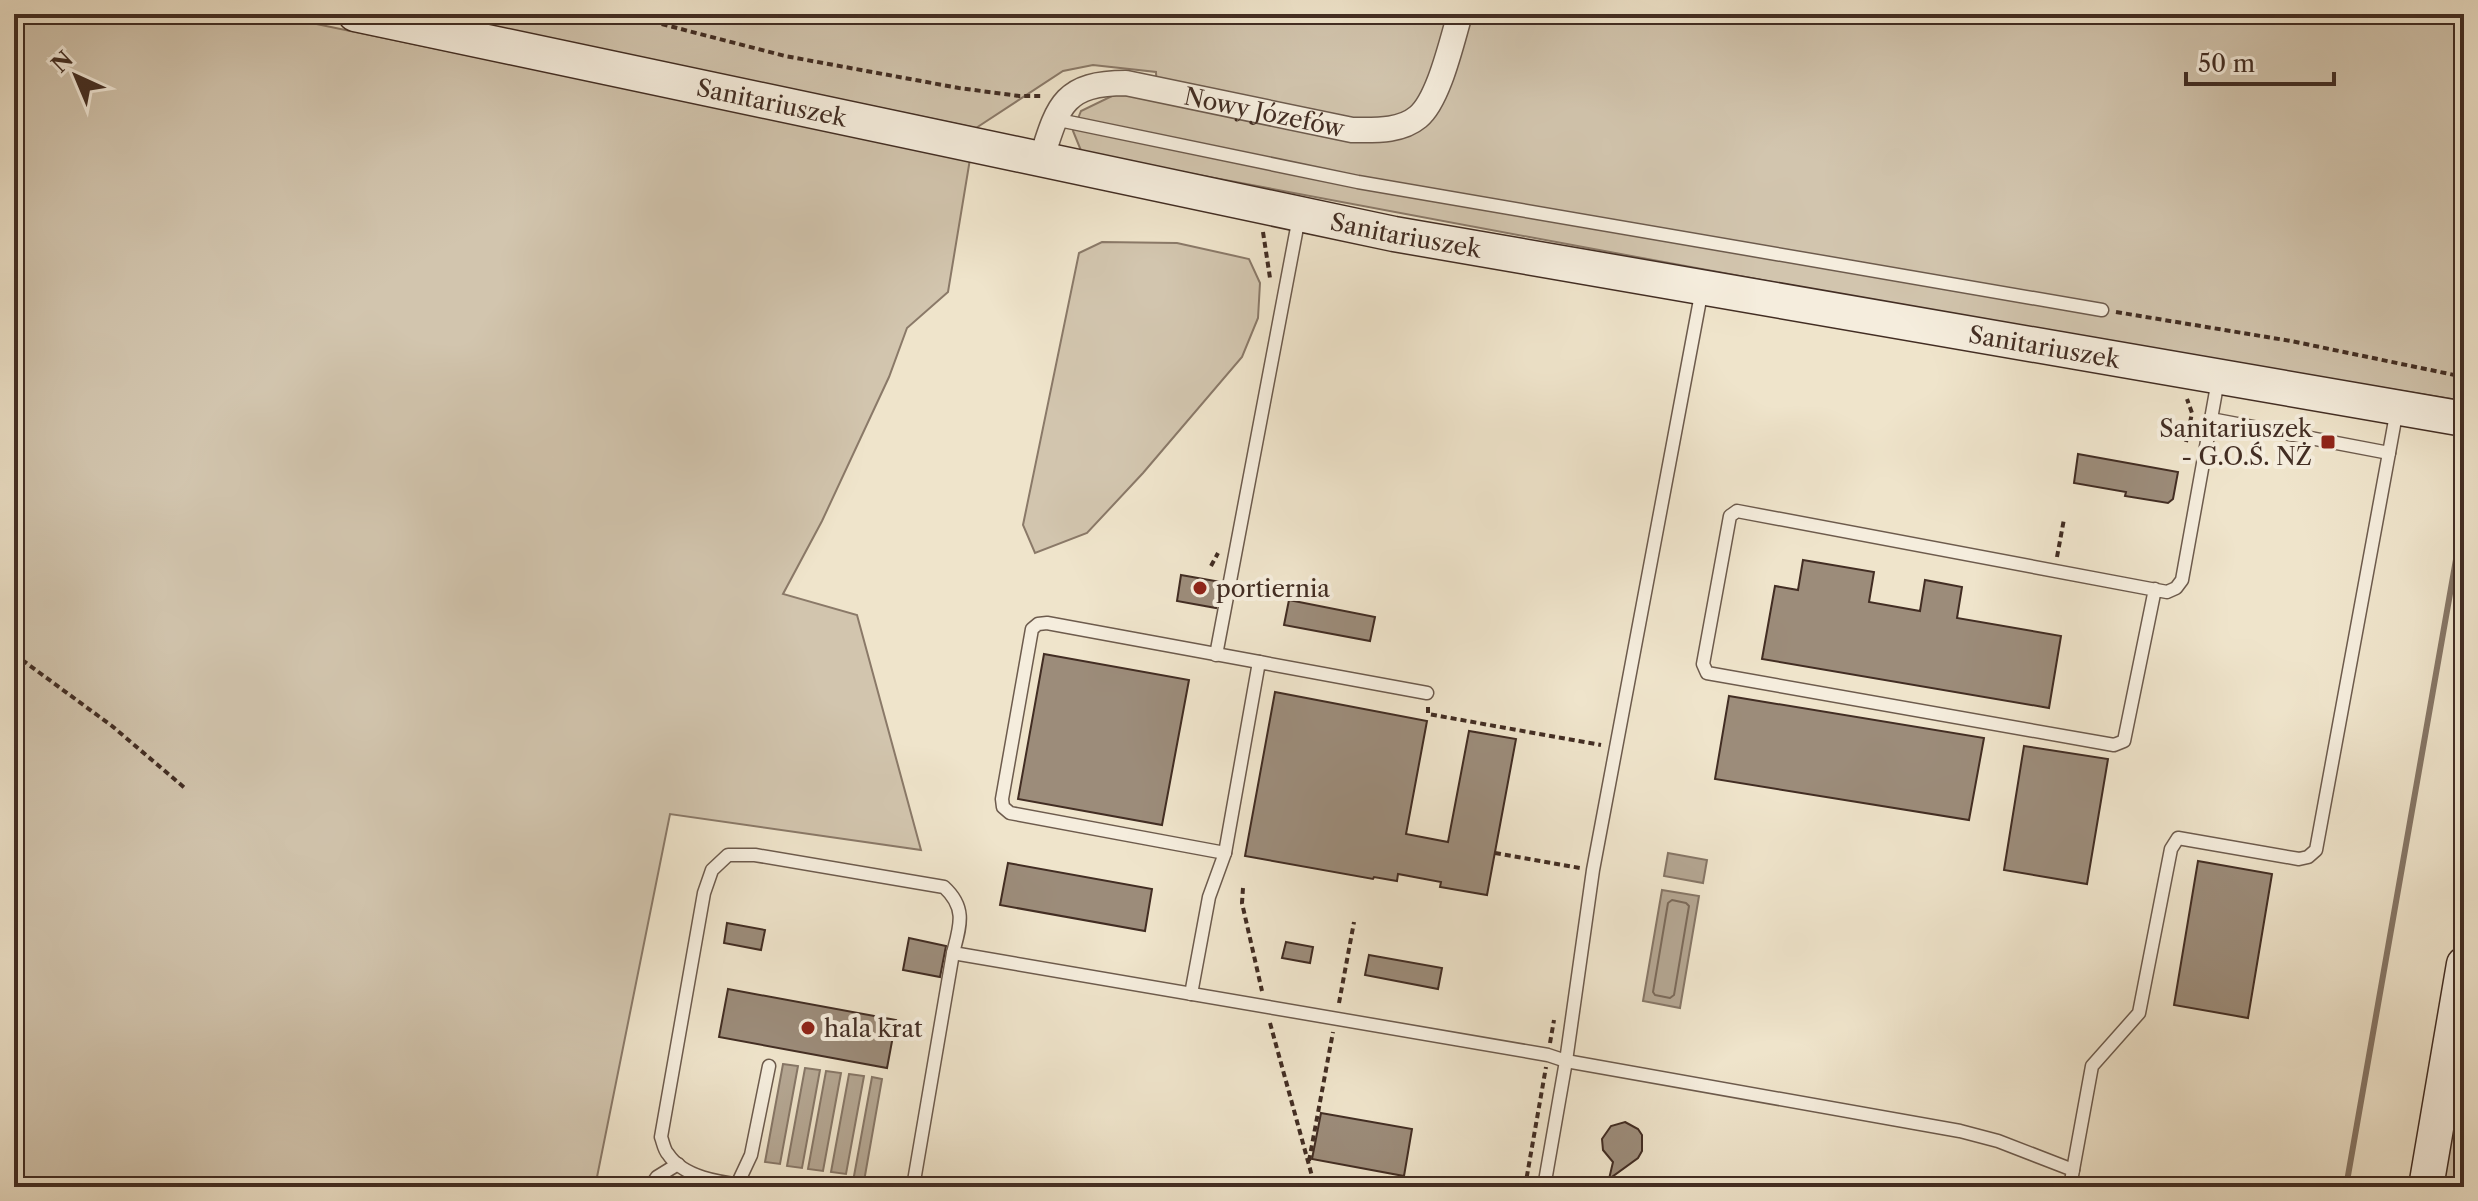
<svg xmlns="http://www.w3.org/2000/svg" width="2478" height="1201" viewBox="0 0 2478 1201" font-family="'Libre Caslon Text',serif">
<rect width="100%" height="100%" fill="#efe4cb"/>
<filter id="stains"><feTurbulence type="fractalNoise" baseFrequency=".0025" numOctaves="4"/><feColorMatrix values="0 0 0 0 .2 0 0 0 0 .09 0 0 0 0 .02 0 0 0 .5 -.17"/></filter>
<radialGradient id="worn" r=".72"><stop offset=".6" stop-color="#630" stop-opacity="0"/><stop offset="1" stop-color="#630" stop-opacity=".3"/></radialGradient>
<g fill="#d2c5ae" stroke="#8a7968" stroke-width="2">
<polygon points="14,14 268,14 970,159 948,292 907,328 889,377 822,521 783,594 857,615 921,850 670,814 595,1187 14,1187"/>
<path d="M 433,14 L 2464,14 L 2464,401 C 2002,327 1542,240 1082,153 L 1073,131 L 1081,111 L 1114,95 L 1157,97 L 1156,72 L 1093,65 L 1063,71 L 976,128 Z"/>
<polygon points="1102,242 1177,243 1249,259 1260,283 1258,318 1242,357 1143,473 1087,533 1035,553 1023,525 1079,253"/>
<polygon points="2464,1062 2464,1187 2441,1187"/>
</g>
<g fill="#b4a692" stroke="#867666" stroke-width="2">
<polygon points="1668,853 1707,860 1703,883 1664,876"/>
<polygon points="1662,890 1699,896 1680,1008 1643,1001"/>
<polygon points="783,1064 798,1066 780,1164 765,1162"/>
<polygon points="805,1068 820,1070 802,1168 787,1166"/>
<polygon points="826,1071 841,1073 823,1171 808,1169"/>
<polygon points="849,1074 864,1076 846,1174 831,1172"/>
<polygon points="872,1077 882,1079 863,1187 852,1187"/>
</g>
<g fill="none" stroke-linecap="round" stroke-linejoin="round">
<polygon stroke="#7b6a5a" stroke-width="2" points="1672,900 1686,903 1689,906 1674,995 1670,998 1655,995 1653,992 1668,903"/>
<polyline stroke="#867666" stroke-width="6" points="2346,1187 2461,531"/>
</g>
<g fill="#9c8c7a" stroke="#422d23" stroke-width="2">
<polygon points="2078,454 2178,472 2173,499 2168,503 2125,496 2126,492 2074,483"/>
<polygon points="1803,560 1874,572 1869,602 1920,611 1925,580 1962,587 1957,618 2061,636 2049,708 1762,659 1775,586 1798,590"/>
<polygon points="1181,575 1221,582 1216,608 1177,601"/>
<polygon points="1289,600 1375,617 1370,641 1284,625"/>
<polygon points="1044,654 1189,680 1162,825 1018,799"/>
<polygon points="1275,692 1427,721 1406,834 1448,842 1469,731 1516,739 1487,895 1440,887 1441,882 1398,874 1397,881 1374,877 1373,879 1245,856"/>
<polygon points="1729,696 1984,738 1969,820 1715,779"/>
<polygon points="2024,746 2108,759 2087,884 2004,870"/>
<polygon points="2198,861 2272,874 2248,1018 2174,1005"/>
<polygon points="1008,863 1152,889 1145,931 1000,905"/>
<polygon points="727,923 765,930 761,950 724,943"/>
<polygon points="909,938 946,946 940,977 903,970"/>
<polygon points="1286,942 1313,947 1310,963 1282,958"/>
<polygon points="1369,955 1442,968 1438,989 1365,975"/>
<polygon points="728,989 896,1020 887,1068 719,1037"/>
<polygon points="1321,1113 1412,1129 1404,1176 1312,1159"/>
<polygon points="1625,1122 1638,1129 1642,1135 1642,1151 1638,1158 1609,1179 1613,1162 1603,1150 1602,1139 1611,1126"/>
</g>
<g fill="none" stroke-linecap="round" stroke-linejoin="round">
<defs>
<g id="lane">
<polyline points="1054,119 1358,182 2102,310"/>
<polyline points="2218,380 2211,419 2389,453 2397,409"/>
<polyline points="2155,589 2124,741 2114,745 1707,673 1703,664 1730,516 1737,511 2167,592 2176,588 2182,580 2211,419"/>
<polyline points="1216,655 1299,217"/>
<polyline points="1225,853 1010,813 1003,807 1002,799 1032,629 1038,624 1047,623 1259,662"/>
<polyline points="1191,994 1209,897 1225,853 1259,662 1427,693"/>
<polyline points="2073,1170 2092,1066 2139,1013 2171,849 2178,838 2299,859 2308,857 2316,850 2389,453"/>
<polyline points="650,1187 657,1177 678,1164"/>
<polyline points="736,1187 751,1155 769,1066"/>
<path d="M 755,1187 C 727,1183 685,1180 668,1154 C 664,1150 663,1142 661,1137 L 704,893 L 712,870 L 728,855 L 755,855 L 944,887 C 967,908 960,926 953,953 L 1548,1055 L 1566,1061 L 1960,1131 L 1998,1141 L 2073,1170 L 2070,1187"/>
<polyline points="913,1187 953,953"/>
<polyline points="1544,1187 1566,1061 1593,870 1702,289"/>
</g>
<g id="street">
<path id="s1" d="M 1041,160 C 1058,106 1063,83 1126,83 L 1352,130 C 1374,130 1400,132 1418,117 C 1439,100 1452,40 1460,14"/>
</g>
<g id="secondary">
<path id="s2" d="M 355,14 L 1394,234 L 2464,419"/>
<polyline points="2426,1187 2464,964"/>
</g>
</defs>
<use href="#lane" stroke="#6d5b4d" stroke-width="15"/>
<use href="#street" stroke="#6d5b4d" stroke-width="27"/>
<use href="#secondary" stroke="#422d23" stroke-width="37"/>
<g stroke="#422d23" stroke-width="4" stroke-dasharray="6 4" stroke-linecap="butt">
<polyline points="623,14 785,56 959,88 1019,96 1043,96"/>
<polyline points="1263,232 1270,278"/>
<polyline points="2116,312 2291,341 2464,377"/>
<polyline points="2186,442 2192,413 2187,399"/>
<polyline points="2057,557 2064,519"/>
<polyline points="1211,566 1218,553"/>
<polyline points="14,654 112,726 186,789"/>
<polyline points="1428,707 1428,714 1601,745"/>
<polyline points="1495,853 1580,868"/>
<polyline points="1243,888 1242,903 1262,991"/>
<polyline points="1339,1003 1354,922"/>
<polyline points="1270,1023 1315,1187"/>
<polyline points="1550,1043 1554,1020"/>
<polyline points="1309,1161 1333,1032"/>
<polyline points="1525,1187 1546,1067"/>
</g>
<use href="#lane" stroke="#f5eddd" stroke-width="12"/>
<use href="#street" stroke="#f5eddd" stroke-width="24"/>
<use href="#secondary" stroke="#f5eddd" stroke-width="34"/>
</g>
<g fill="#8f2418" stroke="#f5eddd" stroke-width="3">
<rect x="2320" y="434" width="16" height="16" rx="4"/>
<circle cx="1200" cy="588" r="8"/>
<circle cx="808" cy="1028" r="8"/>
</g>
<g text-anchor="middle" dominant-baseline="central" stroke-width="8" stroke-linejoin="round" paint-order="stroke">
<g font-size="24" fill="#422d23" stroke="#f5eddd">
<text stroke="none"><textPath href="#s2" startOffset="426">Sanitariuszek</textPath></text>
<text stroke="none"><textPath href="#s1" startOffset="270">Nowy Józefów</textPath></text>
<text stroke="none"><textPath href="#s2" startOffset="1074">Sanitariuszek</textPath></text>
<text stroke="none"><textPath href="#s2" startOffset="1722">Sanitariuszek</textPath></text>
</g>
<g font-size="24" fill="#422d23" stroke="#f5eddd" text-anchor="start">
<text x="2312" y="428" text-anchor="end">Sanitariuszek<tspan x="2312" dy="28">- G.O.Ś. NŻ</tspan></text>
<text x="1216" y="588">portiernia</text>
<text x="824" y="1028">hala krat</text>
</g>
</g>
<rect width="2478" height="1201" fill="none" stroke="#efe4cb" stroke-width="48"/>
<rect x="16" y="16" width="2446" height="1169" fill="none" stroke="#422d23" stroke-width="4"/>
<rect x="24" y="24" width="2430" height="1153" fill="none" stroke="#422d23" stroke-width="2"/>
<g transform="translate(76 76) rotate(316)" stroke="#f5eddd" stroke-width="6" paint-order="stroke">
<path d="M0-6L14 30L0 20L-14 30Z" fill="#422d23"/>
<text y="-12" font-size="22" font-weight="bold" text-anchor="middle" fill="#422d23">N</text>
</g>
<path d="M2186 72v12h148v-12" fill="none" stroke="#422d23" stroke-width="4"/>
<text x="2198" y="72" font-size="24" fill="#422d23" stroke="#f5eddd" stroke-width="6" paint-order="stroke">50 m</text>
<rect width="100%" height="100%" filter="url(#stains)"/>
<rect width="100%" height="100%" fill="url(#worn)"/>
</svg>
